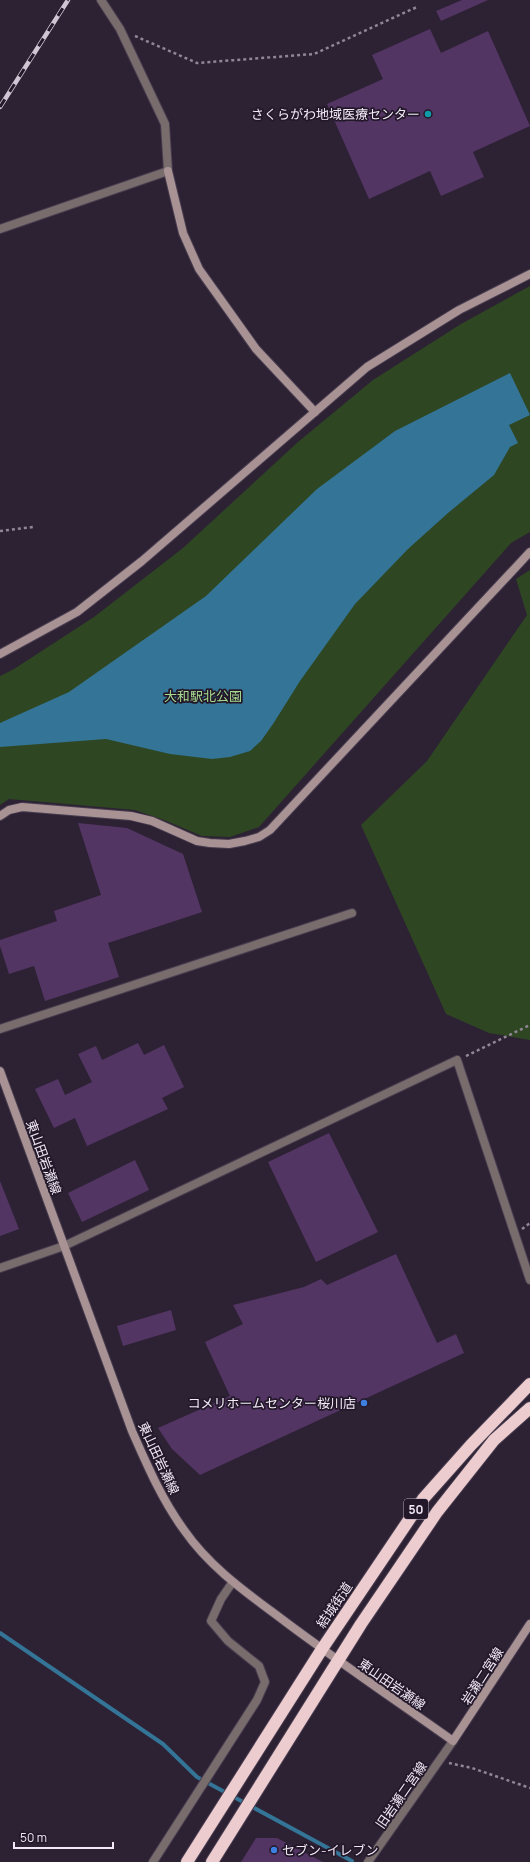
<svg xmlns="http://www.w3.org/2000/svg" width="530" height="1862" viewBox="0 0 530 1862" font-family="Manrope,'Noto Sans JP',sans-serif">
<rect width="100%" height="100%" fill="#2d2134"/>
<g fill="#2e4722">
<polygon points="530,286 530,532 511,543 259,827 230,837 202,836 164,820 135,810 9,799 0,805 0,676 14,669 94,617 183,548 298,442 373,380 461,324"/>
<polygon points="530,570 530,1040 489,1033 446,1014 361,825 427,761 527,615 516,579"/>
</g>
<polygon fill="#347496" points="510,373 530,415 509,425 518,443 510,447 494,475 448,513 408,549 355,604 300,681 273,724 261,741 250,751 230,757 212,759 170,754 106,739 0,747 0,723 69,692 206,596 317,489 395,431"/>
<g fill="none" stroke-linecap="round" stroke-linejoin="round">
<polyline stroke="#347496" stroke-width="4" points="0,1633 163,1744 197,1777 352,1861"/>
</g>
<g fill="#533564">
<polygon points="462,0 488,0 441,21 436,11"/>
<polygon points="430,29 441,53 488,31 530,126 473,152 484,177 441,196 430,171 369,199 327,104 383,79 372,55"/>
<polygon points="78,823 127,828 183,854 202,912 108,943 119,977 45,1001 34,966 9,974 0,946 0,940 57,921 54,911 101,895"/>
<polygon points="138,1043 144,1055 164,1045 184,1087 162,1098 168,1109 87,1146 75,1118 54,1128 35,1089 58,1079 65,1095 92,1082 78,1054 96,1046 102,1060"/>
<polygon points="329,1133 378,1232 316,1262 268,1162"/>
<polygon points="135,1160 149,1190 82,1222 68,1193"/>
<polygon points="0,1181 19,1229 0,1236"/>
<polygon points="396,1254 437,1343 456,1334 464,1353 200,1475 172,1449 158,1428 230,1396 205,1342 243,1324 233,1305 304,1287 321,1279 327,1285"/>
<polygon points="171,1310 176,1330 123,1346 117,1326"/>
<polygon points="256,1838 277,1838 323,1862 241,1862"/>
</g>
<g fill="none" stroke-linecap="round" stroke-linejoin="round">
<defs>
<g id="street">
<polyline points="0,229 168,171 165,124 120,29 101,0"/>
<polyline points="0,1029 352,913"/>
<polyline points="0,1268 64,1246 457,1060 530,1280"/>
<polyline points="153,1862 257,1700 265,1682 259,1666 228,1641 211,1621 221,1599 232,1583"/>
<polyline points="368,1862 453,1741"/>
</g>
<g id="secondary">
<polyline points="168,171 183,233 199,269 256,349 315,412"/>
<polyline points="0,654 77,612 142,561 367,367 459,310 530,274"/>
<polyline points="0,816 9,810 22,807 131,816 152,821 197,841 210,843 229,844 245,841 259,837 270,830 530,552"/>
<path d="M 0,1071 L 132,1431 C 147,1465 162,1500 184,1530 C 211,1569 250,1595 287,1623 C 342,1664 398,1702 453,1741 L 530,1624"/>
</g>
<g id="highway">
<polyline points="187,1862 322,1649 423,1499 471,1445 530,1384"/>
<polyline points="212,1862 361,1624 437,1512 494,1440 530,1408"/>
</g>
</defs>
<use href="#street" stroke="#483d4f" stroke-width="10"/>
<use href="#secondary" stroke="#483d4f" stroke-width="10"/>
<use href="#highway" stroke="#483d4f" stroke-width="14"/>
<g stroke="#908696" stroke-width="2.5" stroke-dasharray="3 3" stroke-linecap="butt">
<polyline points="135,36 197,63 314,54 417,7"/>
<polyline points="0,531 33,527"/>
<polyline points="466,1056 530,1025"/>
<polyline points="522,1229 530,1223"/>
<polyline points="449,1763 472,1768 530,1788"/>
</g>
<use href="#street" stroke="#796c6d" stroke-width="8"/>
<use href="#secondary" stroke="#a89294" stroke-width="8"/>
<use href="#highway" stroke="#edcccf" stroke-width="12"/>
<defs>
<polyline id="rail" points="0,107 68,0"/>
</defs>
<use href="#rail" stroke="#cfc6d4" stroke-width="4.5"/>
<use href="#rail" stroke="#23182a" stroke-width="3" stroke-dasharray="9" stroke-linecap="butt"/>
</g>
<circle fill="#0f9aa8" stroke="#23182a" stroke-width="1.5" cx="428" cy="114" r="4"/>
<g fill="#3f7fe0" stroke="#23182a" stroke-width="1.5">
<circle cx="364" cy="1403" r="4"/>
<circle cx="274" cy="1850" r="4"/>
</g>
<g text-anchor="middle" dominant-baseline="central" stroke-width="3.5" stroke-linejoin="round" paint-order="stroke">
<rect fill="#23182a" stroke="#b3aab9" stroke-width="1" x="404" y="1499" width="24" height="20" rx="3"/>
<g font-size="12" font-weight="bold" fill="#f1e9f6">
<text x="416" y="1509">50</text>
</g>
<g font-size="13" fill="#f1e9f6" stroke="#23182a" text-anchor="end">
<text x="420" y="114">さくらがわ地域医療センター</text>
<text x="356" y="1403">コメリホームセンター桜川店</text>
<text x="282" y="1850" text-anchor="start">セブン-イレブン</text>
</g>
<g font-size="13" fill="#a5d98e" stroke="#23182a">
<text x="203" y="696">大和駅北公園</text>
</g>
<g font-size="13" fill="#f1e9f6" stroke="#23182a">
<text transform="translate(44 1157) rotate(70)">東山田岩瀬線</text>
<text transform="translate(159 1458) rotate(65)">東山田岩瀬線</text>
<text transform="translate(334 1605) rotate(-56)">結城街道</text>
<text transform="translate(482 1676) rotate(-57)">岩瀬二宮線</text>
<text transform="translate(392 1684) rotate(35)">東山田岩瀬線</text>
<text transform="translate(401 1795) rotate(-55)">旧岩瀬二宮線</text>
</g>
</g>
<path d="M14 1842v6h99v-6" fill="none" stroke="#f1e9f6" stroke-width="2"/>
<text x="20" y="1842" font-size="12" fill="#f1e9f6" stroke="#23182a" stroke-width="3" paint-order="stroke">50 m</text>
</svg>
